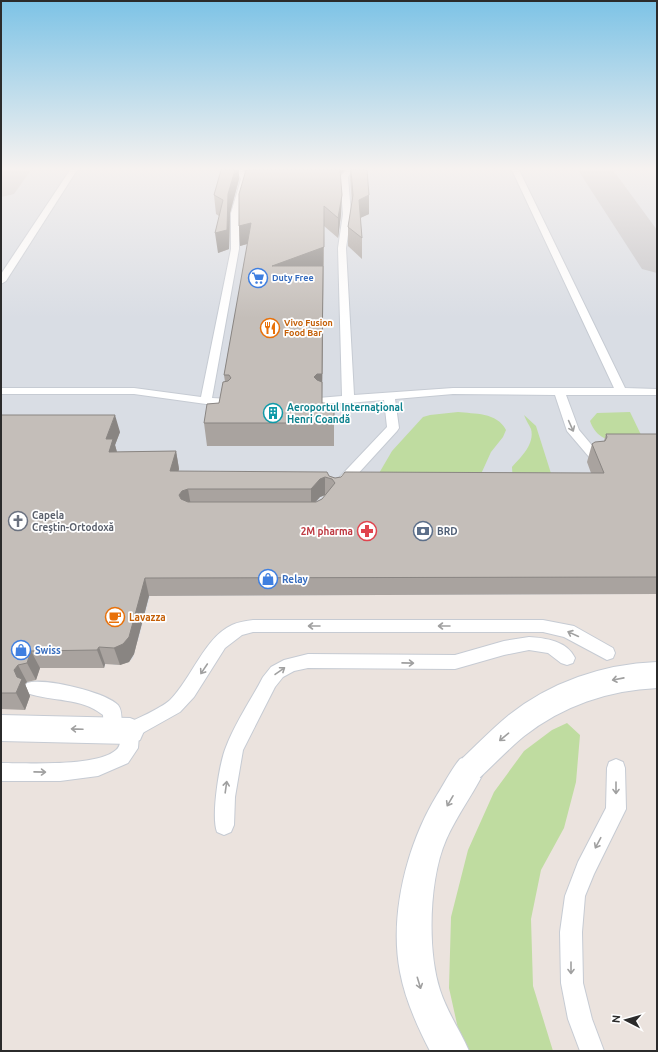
<svg xmlns="http://www.w3.org/2000/svg" width="658" height="1052" viewBox="0 0 658 1052" font-family="Ubuntu,sans-serif">
<rect width="100%" height="100%" fill="#ebe3de"/>
<polygon fill="#d9dde4" points="1,170 657,170 657,594 150,596 138,641 130,644 135,651 133,658 129,662 115,665 112,664 107,660 104,668 1,668"/>
<g fill="#bfdca0">
<path d="M 458,412 C 474,414 497,412 506,430 L 503,437 L 491,452 L 481,474 L 378,475 L 392,451 L 423,417 L 430,415 Z"/>
<path d="M 630,412 L 644,441 C 621,441 599,446 590,421 L 597,413 Z"/>
<path d="M 524,415 L 536,426 L 555,486 L 513,485 L 512,467 C 521,457 535,444 531,429 C 529,425 526,420 524,415 Z"/>
<polygon points="567,723 580,735 576,782 564,828 541,870 531,919 533,986 553,1051 463,1051 449,988 451,917 468,850 494,792 524,751 552,730"/>
</g>
<g fill="none" stroke-linecap="round" stroke-linejoin="round">
<g fill="#c6c5c8" fill-rule="evenodd">
<polygon points="1,170 31,170 14,194 1,197"/>
<polygon points="578,170 613,170 657,230 657,273 642,269"/>
</g>
<defs>
<g id="service">
<polygon points="70,170 77,170 6,281 1,284 1,274"/>
<polygon points="236,170 243,170 249,179 239,213 239,249 212,398 230,399 232,401 230,403 206,404 134,394 1,394 1,388 134,388 201,397 231,249 231,213 241,179"/>
<polygon points="346,170 353,170 348,177 351,214 346,248 354,395 453,388 614,388 512,170 519,170 625,388 657,389 657,395 566,395 579,430 600,455 598,458 590,458 567,431 555,395 453,394 395,399 399,428 397,431 344,489 339,490 334,489 332,486 334,483 387,427 384,400 348,403 322,403 318,402 316,400 318,398 342,396 338,248 343,214 340,177"/>
<path d="M 253,620 L 543,620 L 574,626 L 613,648 L 615,653 L 613,658 L 607,660 L 564,637 L 543,632 L 253,632 L 242,635 L 225,648 L 194,697 L 180,712 L 139,735 L 138,748 L 128,763 L 98,776 L 60,781 L 1,781 L 1,763 C 27,763 97,767 116,750 C 121,746 120,740 121,733 L 119,737 L 113,739 L 107,737 L 104,731 L 103,715 C 81,697 52,702 27,693 L 24,688 L 27,683 C 43,677 106,692 118,705 C 123,711 121,722 122,729 L 124,725 C 136,719 160,709 170,700 C 192,678 204,638 232,625 C 238,622 246,621 253,620 Z"/>
<path d="M 529,637 C 546,638 567,641 575,658 L 573,663 L 567,665 L 561,663 L 548,653 L 529,650 L 504,655 L 455,669 L 308,668 L 294,671 L 283,677 L 275,687 L 243,750 L 235,797 L 234,825 L 231,832 L 224,835 L 217,832 C 211,817 219,764 226,747 C 235,723 251,700 263,677 L 271,667 L 284,660 L 308,654 L 455,655 L 504,641 Z"/>
<polygon points="616,759 623,762 625,768 626,809 594,874 585,896 582,932 583,983 592,1019 604,1051 580,1051 568,1019 561,983 560,932 565,896 578,862 606,808 607,768 609,762"/>
</g>
<g id="tertiary">
<polygon points="1,715 130,718 140,722 144,731 140,740 130,744 1,741"/>
<path d="M 471,754 L 481,758 L 486,768 C 474,793 457,815 446,840 C 429,879 427,950 440,990 C 447,1012 460,1030 469,1051 L 430,1051 C 417,1026 405,999 400,972 C 389,915 407,844 437,795 C 444,784 452,768 460,759 C 463,757 468,756 471,754 Z"/>
</g>
</defs>
<use href="#service" stroke="#c6cbd3" stroke-width="2"/>
<use href="#tertiary" stroke="#c6cbd3" stroke-width="2"/>
<use href="#service" fill="#fff" fill-rule="evenodd"/>
<use href="#tertiary" fill="#fff" fill-rule="evenodd"/>
<defs>
<path id="tertiary-bridge" d="M 471,768 C 486,754 500,739 516,726 C 556,694 606,677 657,675"/>
</defs>
<use href="#tertiary-bridge" stroke="#c6cbd3" stroke-width="28" stroke-linecap="butt"/>
<use href="#tertiary-bridge" stroke="#fff" stroke-width="26"/>
</g>
<g fill="#a9a39f" fill-rule="evenodd">
<polygon points="221,170 239,170 239,179 230,213 229,249 218,253 219,216 216,214 214,195"/>
<polygon points="245,170 344,170 340,175 341,214 338,238 324,226 322,403 334,404 334,446 207,446 204,423 219,403 225,382 224,375 248,244 240,246 239,226 246,172"/>
<polygon points="350,170 351,170 369,195 369,214 360,218 362,238 362,259 348,246 348,227 352,203 350,177"/>
<path d="M 1,415 L 120,432 L 115,445 L 117,452 L 176,451 L 179,469 L 178,472 L 329,476 L 335,478 L 591,473 L 587,462 L 592,444 L 604,441 L 606,434 L 657,434 L 657,594 L 149,596 L 134,654 L 129,662 L 120,665 L 105,664 L 104,668 L 40,668 L 36,680 L 27,682 L 25,684 L 30,696 L 25,710 L 1,709 ZM 326,495 L 322,499 L 316,502 L 320,497 Z"/>
</g>
<g fill="#898582">
<polygon points="235,170 239,170 239,179 230,213 229,249 218,253 215,233"/>
<polygon points="339,170 344,170 338,177"/>
<polygon points="342,195 341,214 338,238 338,218"/>
<polygon points="369,195 369,214 358,219 359,200"/>
<polygon points="324,206 322,396 322,426 322,396 317,397 272,266"/>
<polygon points="251,223 253,242 240,246 239,226"/>
<polygon points="115,415 120,432 115,445 118,456 109,452 106,439"/>
<polygon points="176,451 179,469 174,489 170,471"/>
<polygon points="325,477 325,495 320,497 311,506 311,489 320,479"/>
<polygon points="188,489 191,506 185,509 179,495 182,491"/>
<polygon points="145,578 149,596 134,654 129,662 120,665 114,648"/>
<polygon points="99,647 105,664 104,668 97,650"/>
<polygon points="31,651 40,668 36,680 27,663"/>
<polygon points="18,665 27,682 25,684 30,696 25,710 16,693 14,670"/>
</g>
<g fill="#c4beb9" stroke="#898582" fill-rule="evenodd">
<polygon points="221,170 235,170 228,194 227,230 215,233 223,200 214,195"/>
<polygon points="246,170 340,170 342,195 338,218 324,206 324,247 272,266 323,266 322,374 317,374 314,377 317,380 322,382 322,403 334,404 334,423 204,423 207,404 219,403 223,382 228,381 231,378 229,375 224,375 251,223 239,226 239,194"/>
<polygon points="351,170 367,170 369,195 359,200 362,238 348,227 353,195"/>
<path d="M 1,415 L 115,415 L 106,439 L 113,439 L 109,452 L 176,451 L 170,471 L 327,472 L 329,476 L 335,478 L 341,477 L 345,472 L 604,473 L 592,444 L 595,442 L 605,441 L 607,437 L 606,434 L 657,434 L 657,577 L 145,578 L 129,637 L 123,644 L 114,648 L 99,647 L 97,650 L 31,651 L 27,663 L 18,665 L 14,670 L 17,677 L 22,679 L 16,693 L 1,693 ZM 325,477 L 332,479 L 335,483 L 322,499 L 316,502 L 188,502 L 181,499 L 179,495 L 182,491 L 188,489 L 311,489 L 320,479 Z"/>
</g>
<defs><path id="oneway-shaft" d="M-6 0H5M1.5-3L5.5 0L1.5 3" fill="none" stroke-width="1.6" stroke-linecap="round" stroke-linejoin="round"/></defs>
<g stroke="#a0a0a0">
<use href="#oneway-shaft" transform="translate(571 426) rotate(66)"/>
<use href="#oneway-shaft" transform="translate(314 626) rotate(-180)"/>
<use href="#oneway-shaft" transform="translate(444 626) rotate(-180)"/>
<use href="#oneway-shaft" transform="translate(573 634) rotate(-155)"/>
<use href="#oneway-shaft" transform="translate(408 663) rotate(1)"/>
<use href="#oneway-shaft" transform="translate(204 669) rotate(124)"/>
<use href="#oneway-shaft" transform="translate(280 671) rotate(-35)"/>
<use href="#oneway-shaft" transform="translate(618 679) rotate(169)"/>
<use href="#oneway-shaft" transform="translate(77 729) rotate(-178)"/>
<use href="#oneway-shaft" transform="translate(504 737) rotate(140)"/>
<use href="#oneway-shaft" transform="translate(40 772) rotate(1)"/>
<use href="#oneway-shaft" transform="translate(226 787) rotate(-82)"/>
<use href="#oneway-shaft" transform="translate(616 788) rotate(90)"/>
<use href="#oneway-shaft" transform="translate(450 801) rotate(120)"/>
<use href="#oneway-shaft" transform="translate(598 843) rotate(118)"/>
<use href="#oneway-shaft" transform="translate(571 968) rotate(90)"/>
<use href="#oneway-shaft" transform="translate(419 983) rotate(73)"/>
</g>
<linearGradient id="sky" x2="0" y2="1"><stop stop-color="#7dc3e6"/><stop offset="0.53" stop-color="#f6f2f0"/><stop offset="1" stop-color="#f6f2f0" stop-opacity="0"/></linearGradient>
<rect width="658" height="318" fill="url(#sky)"/>
<defs>
<symbol id="supermarket-ring" viewBox="-11 -11 22 22"><circle r="9.5" fill="#fff" stroke="#3f7fe0" stroke-width="1.5"/><path d="M-6-5.5h2.5l.6 2H6L4.5 2H-2.5L-4.4-4H-6ZM-1.5 3.2a1.3 1.3 0 1 0 .1 0ZM3 3.2a1.3 1.3 0 1 0 .1 0Z" fill="#3f7fe0"/></symbol>
<symbol id="restaurant-ring" viewBox="-11 -11 22 22"><circle r="9.5" fill="#fff" stroke="#e8710a" stroke-width="1.5"/><path d="M-5-6h1v4h1v-4h1v4h1v-4h1v5L-1.5 .5V6h-2V.5L-5-1ZM5-6V6H3V1.5H1.5Q1.5-4 5-6Z" fill="#e8710a"/></symbol>
<symbol id="building-ring" viewBox="-11 -11 22 22"><circle r="9.5" fill="#fff" stroke="#0f9aa8" stroke-width="1.5"/><path d="M-4-6H4V6H1V3H-1V6H-4ZM-2.5-4.3h1.7v1.8h-1.7ZM.8-4.3h1.7v1.8H.8ZM-2.5-1h1.7V.8h-1.7ZM.8-1h1.7V.8H.8Z" fill="#0f9aa8"/></symbol>
<symbol id="church-ring" viewBox="-11 -11 22 22"><circle r="9.5" fill="#fff" stroke="#6b7280" stroke-width="1.5"/><path d="M-1.2-6h2.4v3.5h3.3v2.4h-3.3V6h-2.4V-.1h-3.3v-2.4h3.3Z" fill="#6b7280"/></symbol>
<symbol id="pharmacy-ring" viewBox="-11 -11 22 22"><circle r="9.5" fill="#fff" stroke="#e0444e" stroke-width="1.5"/><path d="M-2-6h4v4h4v4h-4v4h-4v-4h-4v-4h4Z" fill="#e0444e"/></symbol>
<symbol id="bank-ring" viewBox="-11 -11 22 22"><circle r="9.5" fill="#fff" stroke="#5c6f8a" stroke-width="1.5"/><path d="M-6-4H6V4H-6ZM0-2.3a2.3 2.3 0 1 0 0 4.6a2.3 2.3 0 1 0 0-4.6Z" fill="#5c6f8a"/></symbol>
<symbol id="shop-ring" viewBox="-11 -11 22 22"><circle r="9.5" fill="#fff" stroke="#3f7fe0" stroke-width="1.5"/><path d="M-5-2.5h2.3a2.7 3.5 0 0 1 5.4 0H5L5.5 6h-11ZM-1.5-2.5h3a1.5 2.3 0 0 0-3 0Z" fill="#3f7fe0"/></symbol>
<symbol id="cafe-ring" viewBox="-11 -11 22 22"><circle r="9.5" fill="#fff" stroke="#e8710a" stroke-width="1.5"/><path d="M-5.5-4.5H6V0H3Q3 3.5 0 3.5H-2.5Q-5.5 3.5-5.5 0ZM3-3.2v2h1.7v-2ZM-6 4.5H4V6H-6Z" fill="#e8710a"/></symbol>
</defs>
<g fill-rule="evenodd">
<use href="#supermarket-ring" x="247" y="267" width="22" height="22"/>
<use href="#restaurant-ring" x="259" y="317" width="22" height="22"/>
<use href="#building-ring" x="262" y="402" width="22" height="22"/>
<use href="#church-ring" x="7" y="510" width="22" height="22"/>
<use href="#pharmacy-ring" x="356" y="520" width="22" height="22"/>
<use href="#bank-ring" x="412" y="520" width="22" height="22"/>
<use href="#shop-ring" x="257" y="568" width="22" height="22"/>
<use href="#cafe-ring" x="104" y="606" width="22" height="22"/>
<use href="#shop-ring" x="10" y="639" width="22" height="22"/>
</g>
<g text-anchor="middle" dominant-baseline="central" stroke-width="3.5" stroke-linejoin="round" paint-order="stroke">
<g font-size="9" font-weight="bold" fill="#366cbe" stroke="#fff" text-anchor="start">
<text x="272" y="278">Duty Free</text>
</g>
<g font-size="9" font-weight="bold" fill="#c56008" stroke="#fff" text-anchor="start">
<text x="284" y="323">Vivo Fusion<tspan x="284" dy="10">Food Bar</tspan></text>
</g>
<g font-size="10" font-weight="bold" fill="#0d838f" stroke="#fff" text-anchor="start">
<text x="287" y="407">Aeroportul Internațional<tspan x="287" dy="12">Henri Coandă</tspan></text>
</g>
<g font-size="10" font-weight="bold" fill="#5b616d" stroke="#fff" text-anchor="start">
<text x="32" y="515">Capela<tspan x="32" dy="12">Creștin-Ortodoxă</tspan></text>
</g>
<g font-size="10" font-weight="bold" fill="#be3a42" stroke="#fff" text-anchor="end">
<text x="353" y="531">2M pharma</text>
</g>
<g font-size="10" font-weight="bold" fill="#4e5e75" stroke="#fff" text-anchor="start">
<text x="437" y="531">BRD</text>
</g>
<g font-size="10" font-weight="bold" fill="#366cbe" stroke="#fff" text-anchor="start">
<text x="282" y="579">Relay</text>
<text x="35" y="650">Swiss</text>
</g>
<g font-size="10" font-weight="bold" fill="#c56008" stroke="#fff" text-anchor="start">
<text x="129" y="617">Lavazza</text>
</g>
</g>
<rect width="658" height="1052" fill="none" stroke="#2b2b2b" stroke-width="4"/>
<g transform="translate(626 1020) rotate(276)" stroke="#ffffff" stroke-width="3" paint-order="stroke">
<path d="M0-3L7 15L0 10L-7 15Z" fill="#2b2b2b"/>
<text y="-6" font-size="11" font-weight="bold" text-anchor="middle" fill="#2b2b2b">N</text>
</g>
</svg>
